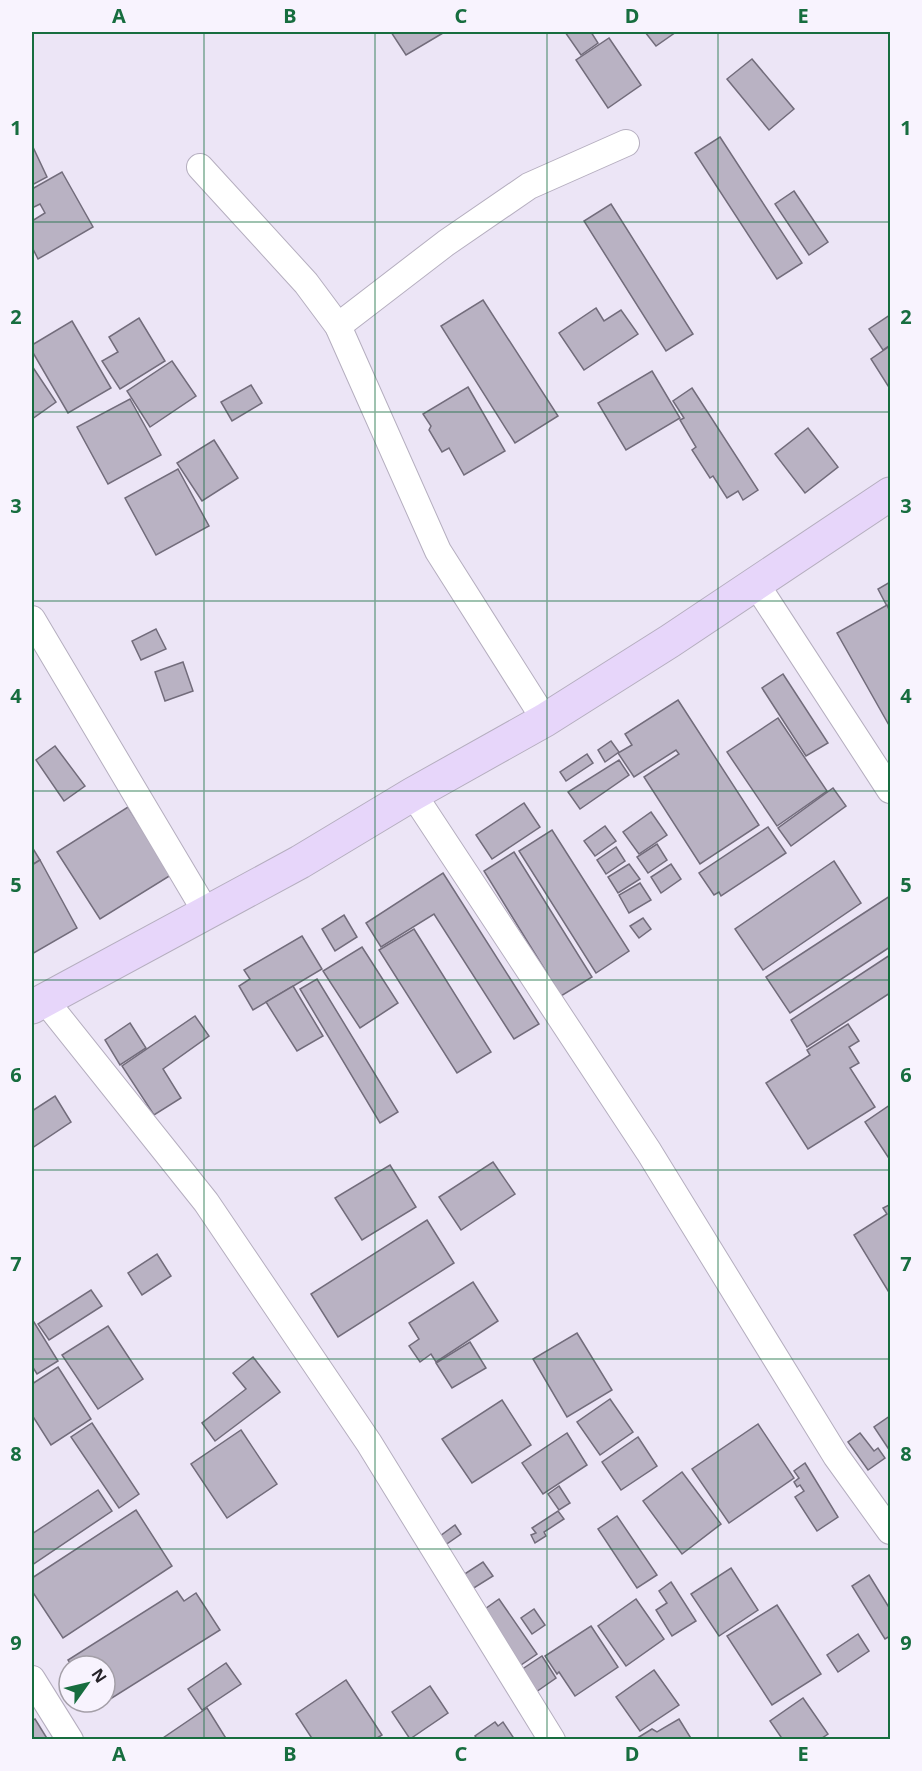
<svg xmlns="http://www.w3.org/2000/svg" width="922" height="1771" viewBox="0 0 922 1771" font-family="'Noto Sans',sans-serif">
<rect width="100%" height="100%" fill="#ece5f6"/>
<g fill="#b9b2c3" stroke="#726c7b" stroke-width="1.5">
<polygon points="391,32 442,32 443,33 406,55"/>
<polygon points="565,32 591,32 598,43 581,55"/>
<polygon points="645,32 676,32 656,46"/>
<polygon points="609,38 641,85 608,108 576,60"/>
<polygon points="752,59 794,109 769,130 727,79"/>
<polygon points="720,137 802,263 777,279 695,153"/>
<polygon points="32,145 47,177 32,185"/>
<polygon points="62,172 93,227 38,259 32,247 32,221 45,213 40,204 32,208 32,189"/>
<polygon points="794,191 828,242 809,255 775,204"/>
<polygon points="611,204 693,334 666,351 584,221"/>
<polygon points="483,300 558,416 515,443 441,326"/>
<polygon points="596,308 604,321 621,310 638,334 584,370 559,333"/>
<polygon points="890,315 890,345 883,350 869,329"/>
<polygon points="139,318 165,361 120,389 102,361 118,352 109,337"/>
<polygon points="72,321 111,388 68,413 32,351 32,345"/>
<polygon points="890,346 890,389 871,359"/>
<polygon points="172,361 196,396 150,427 127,391"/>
<polygon points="32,366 56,402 32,419"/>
<polygon points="652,371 680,418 626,450 598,403"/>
<polygon points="251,385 262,403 232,421 221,402"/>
<polygon points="468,387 505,451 464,475 449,448 442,452 429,430 431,426 423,414"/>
<polygon points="692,388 758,490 743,500 738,491 727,498 713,476 710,478 692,450 696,447 680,420 684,418 673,401"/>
<polygon points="130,399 161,455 108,484 77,427"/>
<polygon points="808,428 838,467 805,493 775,454"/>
<polygon points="214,440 238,478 202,501 177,463"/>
<polygon points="178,469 209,526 156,555 125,498"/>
<polygon points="890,582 890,612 878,589"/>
<polygon points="887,605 890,612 890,727 837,633"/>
<polygon points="156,629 166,649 141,660 132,641"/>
<polygon points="183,662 193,691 165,701 155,672"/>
<polygon points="783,674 828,743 806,756 762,688"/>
<polygon points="678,700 759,825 700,864 644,777 679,754 676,750 634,777 618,753 632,745 625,734"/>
<polygon points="778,718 827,791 777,826 727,752"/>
<polygon points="611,741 619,752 605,762 598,750"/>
<polygon points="55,746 85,786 64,801 36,760"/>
<polygon points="587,754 593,763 566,781 560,772"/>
<polygon points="619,760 629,775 580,809 568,792"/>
<polygon points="833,788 846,806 791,846 778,828"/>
<polygon points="524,803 540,827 492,859 476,835"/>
<polygon points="128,807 171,875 100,919 57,852"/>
<polygon points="651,812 667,835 639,854 623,832"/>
<polygon points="605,826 616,841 595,856 584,841"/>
<polygon points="768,827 786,853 721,896 719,892 714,895 699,873"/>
<polygon points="552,830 629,951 596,973 519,851"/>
<polygon points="657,844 667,860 648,873 637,857"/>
<polygon points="32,847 40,860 32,865"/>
<polygon points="616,847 625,861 606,874 597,860"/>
<polygon points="514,852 592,977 561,996 484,871"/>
<polygon points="40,860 77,928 32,954 32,865"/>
<polygon points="834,861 861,903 763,970 735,929"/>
<polygon points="629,864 640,879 618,893 608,877"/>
<polygon points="671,864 681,879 661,893 651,877"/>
<polygon points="443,873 539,1024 514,1039 434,914 381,947 366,923"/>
<polygon points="640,883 651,900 629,913 619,895"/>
<polygon points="890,896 890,947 790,1013 766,977"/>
<polygon points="344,915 357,937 335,951 322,929"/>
<polygon points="643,918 651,929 639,938 630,926"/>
<polygon points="414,929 491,1052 457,1073 379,950"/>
<polygon points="302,936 322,969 253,1010 239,986 250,979 244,970"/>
<polygon points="362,947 398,1003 360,1028 323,971"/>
<polygon points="890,955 890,993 807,1047 791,1020"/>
<polygon points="317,979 398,1112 380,1123 300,989"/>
<polygon points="293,986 323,1036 297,1051 266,1002"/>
<polygon points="195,1016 209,1036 163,1069 181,1098 154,1115 122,1066"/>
<polygon points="130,1023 146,1048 120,1065 105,1040"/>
<polygon points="848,1024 859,1041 849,1047 859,1063 850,1068 875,1107 808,1149 766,1083 810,1055 807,1050"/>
<polygon points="55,1096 71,1122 32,1148 32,1111"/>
<polygon points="890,1105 890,1160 865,1122"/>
<polygon points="493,1162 515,1194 461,1230 439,1197"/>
<polygon points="390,1165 416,1207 362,1240 335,1198"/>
<polygon points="889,1205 890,1207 890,1294 854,1235 887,1214 883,1208"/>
<polygon points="427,1220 454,1263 338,1337 311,1294"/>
<polygon points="157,1254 171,1276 142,1295 128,1273"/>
<polygon points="473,1282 498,1321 436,1362 431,1354 420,1362 409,1346 419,1339 409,1323"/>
<polygon points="91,1290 102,1306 49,1340 38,1324"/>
<polygon points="32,1319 58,1361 37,1374 32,1366"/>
<polygon points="108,1326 143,1379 98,1409 62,1355"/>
<polygon points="577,1333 612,1390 567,1417 533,1359"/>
<polygon points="470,1342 486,1368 452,1388 436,1363"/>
<polygon points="253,1357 280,1392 215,1441 202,1423 246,1389 233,1373"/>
<polygon points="58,1367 91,1419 51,1445 32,1415 32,1384"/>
<polygon points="610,1399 633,1432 600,1455 577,1422"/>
<polygon points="502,1400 531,1445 472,1483 442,1439"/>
<polygon points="890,1416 890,1446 888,1448 874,1427"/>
<polygon points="92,1423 139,1494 119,1508 71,1437"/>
<polygon points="758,1424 794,1478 729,1523 692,1469"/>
<polygon points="241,1430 277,1484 227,1518 191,1464"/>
<polygon points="567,1433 587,1465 543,1494 522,1463"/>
<polygon points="860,1433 874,1451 878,1448 885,1458 868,1470 848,1442"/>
<polygon points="638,1437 657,1466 621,1490 602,1462"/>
<polygon points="805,1463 838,1517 817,1531 795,1497 804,1491 800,1485 797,1487 794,1482 799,1478 794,1471"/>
<polygon points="682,1472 721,1524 682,1554 643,1501"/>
<polygon points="559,1486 570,1503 559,1510 548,1494"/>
<polygon points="98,1490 112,1511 32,1565 32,1534"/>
<polygon points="136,1510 172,1566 63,1638 32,1591 32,1578"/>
<polygon points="558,1511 564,1519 544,1532 546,1536 535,1543 531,1535 536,1533 532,1528"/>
<polygon points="617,1516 657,1575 637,1588 598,1529"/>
<polygon points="455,1525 461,1534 441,1548 436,1539"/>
<polygon points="483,1562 493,1576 469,1591 460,1577"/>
<polygon points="731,1568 758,1610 719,1636 691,1594"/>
<polygon points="869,1575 890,1609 890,1636 885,1639 852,1586"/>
<polygon points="671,1582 696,1621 672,1636 656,1610 667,1603 659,1591"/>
<polygon points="177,1591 184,1601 196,1593 220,1630 96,1708 92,1702 105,1702 105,1666 72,1666 68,1660"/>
<polygon points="499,1599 537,1654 518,1667 478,1614"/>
<polygon points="636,1599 664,1639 626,1666 598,1626"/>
<polygon points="777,1605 821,1674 772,1705 727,1636"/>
<polygon points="534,1609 545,1625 532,1634 521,1618"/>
<polygon points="591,1626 618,1667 575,1696 559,1672 557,1674 545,1656"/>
<polygon points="858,1634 869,1651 838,1672 827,1655"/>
<polygon points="542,1656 556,1678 536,1692 521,1670"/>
<polygon points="226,1663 241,1684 202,1710 188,1689"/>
<polygon points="654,1670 679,1705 640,1731 616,1697"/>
<polygon points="346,1680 382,1735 374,1740 313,1740 296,1714"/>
<polygon points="430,1686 448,1713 410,1739 392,1712"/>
<polygon points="803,1698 828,1734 819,1740 783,1740 770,1721"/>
<polygon points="207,1708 227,1740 160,1740"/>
<polygon points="35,1719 48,1740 32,1740 32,1721"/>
<polygon points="679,1719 692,1740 634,1740 652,1729 657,1732"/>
<polygon points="495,1722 498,1726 503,1722 515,1740 478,1740 475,1736"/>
</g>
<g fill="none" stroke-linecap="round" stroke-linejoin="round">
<defs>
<g id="street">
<polyline points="200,167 306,283 338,326 438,551 545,720"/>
<polyline points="338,326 446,243 529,186 626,143"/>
<polyline points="756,584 890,790"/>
<polyline points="32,619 206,912"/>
<polyline points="413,794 649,1152 836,1456 890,1531"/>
<polyline points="44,999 206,1202 369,1443 552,1740"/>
<polyline points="32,1679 70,1740"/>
</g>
<polyline id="secondary" points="32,1007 300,862 413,794 545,720 670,641 890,494"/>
</defs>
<use href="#street" stroke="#b5aebf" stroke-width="28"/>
<use href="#secondary" stroke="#b5aebf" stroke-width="35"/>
<use href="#street" stroke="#fff" stroke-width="26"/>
<use href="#secondary" stroke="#e7d6fa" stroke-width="33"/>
</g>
<path fill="none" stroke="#176d3f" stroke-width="1.5" stroke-opacity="0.55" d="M 204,32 L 204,1740M 375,32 L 375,1740M 547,32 L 547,1740M 718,32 L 718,1740M 32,222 L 890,222M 32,412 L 890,412M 32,601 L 890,601M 32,791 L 890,791M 32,980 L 890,980M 32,1170 L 890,1170M 32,1359 L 890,1359M 32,1549 L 890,1549"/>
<rect width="922" height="1771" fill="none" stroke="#f8f3fe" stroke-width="66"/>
<g transform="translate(87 1684) rotate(56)"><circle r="28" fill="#f8f3fe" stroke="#a49fa8" stroke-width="1.5"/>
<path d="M0-4.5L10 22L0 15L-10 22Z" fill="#176d3f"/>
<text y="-9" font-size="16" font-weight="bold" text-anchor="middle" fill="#252228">N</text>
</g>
<rect x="33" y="33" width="856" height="1705" fill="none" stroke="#176d3f" stroke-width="2"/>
<g font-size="20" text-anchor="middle" font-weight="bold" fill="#176d3f">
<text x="119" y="23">A</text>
<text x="290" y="23">B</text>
<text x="461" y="23">C</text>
<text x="632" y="23">D</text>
<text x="803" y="23">E</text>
<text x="16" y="135">1</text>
<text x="906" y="135">1</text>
<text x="16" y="324">2</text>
<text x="906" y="324">2</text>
<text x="16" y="513">3</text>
<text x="906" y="513">3</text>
<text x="16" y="703">4</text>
<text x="906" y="703">4</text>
<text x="16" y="892">5</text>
<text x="906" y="892">5</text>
<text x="16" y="1082">6</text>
<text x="906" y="1082">6</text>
<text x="16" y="1271">7</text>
<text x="906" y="1271">7</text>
<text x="16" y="1461">8</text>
<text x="906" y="1461">8</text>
<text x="16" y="1650">9</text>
<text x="906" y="1650">9</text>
<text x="119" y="1761">A</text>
<text x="290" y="1761">B</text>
<text x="461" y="1761">C</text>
<text x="632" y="1761">D</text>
<text x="803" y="1761">E</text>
</g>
</svg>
